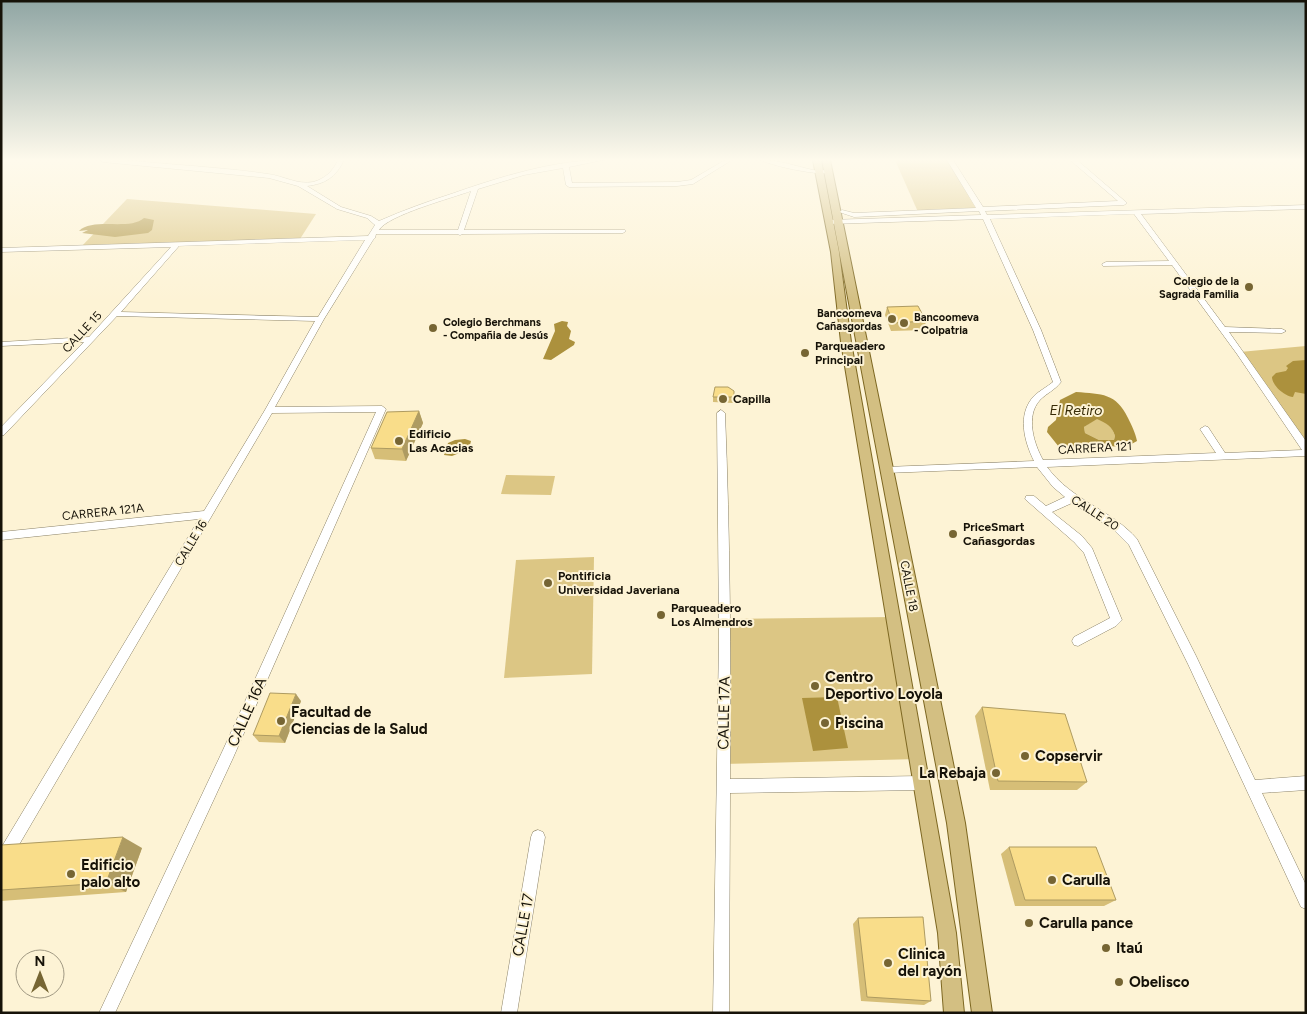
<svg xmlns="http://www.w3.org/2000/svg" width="1307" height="1014" viewBox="0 0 1307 1014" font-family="Figtree,sans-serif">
<rect width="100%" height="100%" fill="#fdf3d5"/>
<g fill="#dcc684">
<polygon points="895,160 950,160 981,209 918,212"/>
<polygon points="127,199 316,214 300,239 80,248"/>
<polygon points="1306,346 1306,448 1240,352"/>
<path d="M 1097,418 C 1106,422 1112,426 1115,436 L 1114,440 L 1099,440 L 1085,433 L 1084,427 Z"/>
<polygon points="506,475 555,476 551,495 501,494"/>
<polygon points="594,557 592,674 504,678 516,560"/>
<polygon points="894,617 918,759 723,764 724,619"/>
</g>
<g fill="#ac913d" fill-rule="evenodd">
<path d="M 144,218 L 154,220 L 152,230 L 148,233 L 115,237 L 82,233 L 88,230 L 79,231 C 93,217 130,231 144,218 Z"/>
<polygon points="562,321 568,322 567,326 571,331 569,339 575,342 574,345 551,360 543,359 555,331 554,324"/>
<path d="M 1306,360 L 1306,394 L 1295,392 L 1293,397 C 1284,396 1272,385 1272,377 L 1276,373 L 1286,371 L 1288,368 L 1286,366 L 1293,361 Z"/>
<path d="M 1076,392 C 1102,394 1116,393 1128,418 C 1132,426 1135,432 1137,441 L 1126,447 L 1106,446 L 1070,450 L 1059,447 L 1047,432 L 1048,427 L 1056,420 L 1060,400 ZM 1097,419 C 1106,423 1112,426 1115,436 L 1114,440 L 1099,440 L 1085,433 L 1084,427 Z"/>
<polygon points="465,439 471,441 469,449 452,456 444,455 448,443 455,440"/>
<polygon points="837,697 848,748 813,751 802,698"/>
</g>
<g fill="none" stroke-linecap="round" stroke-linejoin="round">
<defs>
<g id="minor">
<path d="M 100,160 L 124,160 C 172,165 221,167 268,174 C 284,176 297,185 313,182 C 325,179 333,171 338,160 L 344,160 C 336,177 325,184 307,186 L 341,207 L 371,216 L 379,221 C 404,210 429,201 454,193 C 500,177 554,160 603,160 L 569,167 L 572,183 L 677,182 L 691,180 L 725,160 L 732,160 L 693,184 L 677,186 L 569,187 L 566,185 L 563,168 L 524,175 L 478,189 L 464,230 L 625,230 L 626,231 L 623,233 L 463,234 L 460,235 L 457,234 L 376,234 L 375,238 L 373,240 L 324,319 L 275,407 L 382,406 L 386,409 L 233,758 L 115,1013 L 99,1013 L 223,750 L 376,412 L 272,413 L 6,867 L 1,869 L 1,848 L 199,519 L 1,540 L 1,532 L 204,511 L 265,410 L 315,321 L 117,316 L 4,435 L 1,436 L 1,427 L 84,342 L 1,346 L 1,342 L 89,337 L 171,247 L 1,252 L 1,248 L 368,236 L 375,225 L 367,218 L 337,209 L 298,186 L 269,178 L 103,162 ZM 471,191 L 458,230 L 379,230 C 388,215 452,198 471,191 ZM 365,240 L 318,317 L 121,312 L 179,246 Z"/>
<path d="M 761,160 C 779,160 795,166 813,170 C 819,171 826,169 832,172 C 822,177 772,166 761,160 Z"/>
<path d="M 947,160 L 953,160 L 983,207 L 1118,201 L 1070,160 L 1077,160 L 1127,203 L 1124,205 L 985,211 L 987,215 L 1306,205 L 1306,209 L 1141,214 L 1225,327 L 1282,329 L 1286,331 L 1282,333 L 1229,332 L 1306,441 L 1306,456 L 1047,467 C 1072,501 1112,510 1137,539 L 1196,656 L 1255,780 L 1306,776 L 1306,790 L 1262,793 L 1306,885 L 1306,909 L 1301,907 L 1188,664 L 1129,545 L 1114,530 L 1072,503 L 1052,512 L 1082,536 L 1092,548 L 1122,620 L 1116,626 L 1078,646 L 1074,645 L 1072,641 L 1074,637 L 1110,618 L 1084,553 L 1074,542 L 1025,499 L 1026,496 L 1034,496 L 1046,506 L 1065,497 L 1053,487 L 1037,467 L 886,473 L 881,470 L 886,467 L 1034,461 C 1024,441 1017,414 1034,396 C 1039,391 1047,387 1053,382 L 1033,330 L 983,219 L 829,224 L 826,222 L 829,220 L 981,215 L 979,211 L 854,217 L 839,212 L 842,210 L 854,213 L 976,208 ZM 1134,214 L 1169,261 L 1106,262 L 1102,264 L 1103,266 L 1172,265 L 1237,354 L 1302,450 L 1225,453 L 1208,427 L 1205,426 L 1200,429 L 1216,453 L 1043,460 C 1034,444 1025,416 1040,400 C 1047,393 1055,390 1061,382 L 1041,330 L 990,219 Z"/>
<path d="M 721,410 L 725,413 C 730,535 731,657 730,779 L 922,776 L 927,778 L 929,783 L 927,788 L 922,790 L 730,793 L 729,1013 L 713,1013 L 719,638 L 717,413 Z"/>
<polygon points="538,830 543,832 545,837 517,1013 501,1013 531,837 533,832"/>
</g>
<g id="major">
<polygon points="813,160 821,160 839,252 851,342 956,933 964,1013 944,1013 938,933 841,342 831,252"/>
<polygon points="822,160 830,160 952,758 965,823 992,1013 972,1013 947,823"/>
</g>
</defs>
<use href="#minor" stroke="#8b8267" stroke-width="1"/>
<use href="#major" stroke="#7d6721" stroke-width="2"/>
<use href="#minor" fill="#fff" fill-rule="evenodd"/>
<use href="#major" fill="#d3bf82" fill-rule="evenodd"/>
</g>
<g fill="#d6be77">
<polygon points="887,307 926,321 924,330 891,331 885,315"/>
<polygon points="713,397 734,397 733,403 713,402"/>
<polygon points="419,411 423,423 406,461 375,459 371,448"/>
<polygon points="301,701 285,743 259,742 253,735"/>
<polygon points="982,707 1087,782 1077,790 990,790 975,716"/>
<polygon points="1,845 142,848 126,892 1,901"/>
<polygon points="1009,847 1116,900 1104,906 1015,906 1001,854"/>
<polygon points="858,918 931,1001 924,1005 861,1001 853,924"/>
</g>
<g fill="#ae9b61">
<polygon points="419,411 423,423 406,461 402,449"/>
<polygon points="296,694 301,701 285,743 279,736"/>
<polygon points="123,837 142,848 126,892 106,883"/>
</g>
<g fill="#f9dd8a" stroke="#ae9b61">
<polygon points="918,306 926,321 893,323 887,307"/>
<polygon points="715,387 728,387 734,391 734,397 713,397"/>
<polygon points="419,411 402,449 371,448 387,412"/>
<polygon points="270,693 296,694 279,736 253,735"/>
<polygon points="982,707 1065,714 1087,782 998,781"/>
<polygon points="123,837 106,883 1,890 1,845"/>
<polygon points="1009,847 1096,847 1116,900 1025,900"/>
<polygon points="923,917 931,1001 867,997 858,918"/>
</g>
<linearGradient id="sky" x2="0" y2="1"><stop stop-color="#90a6a4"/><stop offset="0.53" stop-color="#fefaec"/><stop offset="1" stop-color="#fefaec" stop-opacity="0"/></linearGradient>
<rect width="1307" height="302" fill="url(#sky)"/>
<g fill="#766533" stroke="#fdf3d5" stroke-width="2">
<circle cx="1249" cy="287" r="5"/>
<circle cx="892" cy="319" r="5"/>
<circle cx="904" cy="323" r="5"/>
<circle cx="433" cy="328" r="5"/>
<circle cx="805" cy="353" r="5"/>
<circle cx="723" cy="399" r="5"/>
<circle cx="399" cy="441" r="5"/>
<circle cx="953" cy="534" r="5"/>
<circle cx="548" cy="583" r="5"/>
<circle cx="661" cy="615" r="5"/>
<circle cx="815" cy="686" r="5"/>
<circle cx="281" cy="721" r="5"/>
<circle cx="825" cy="723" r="5"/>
<circle cx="1025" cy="756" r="5"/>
<circle cx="996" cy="773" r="5"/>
<circle cx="71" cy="874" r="5"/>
<circle cx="1052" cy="880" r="5"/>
<circle cx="1029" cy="923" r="5"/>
<circle cx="1106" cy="948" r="5"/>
<circle cx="888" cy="963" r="5"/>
<circle cx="1119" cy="982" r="5"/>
</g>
<g text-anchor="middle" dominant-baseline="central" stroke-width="4" stroke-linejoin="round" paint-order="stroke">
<g font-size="11" font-weight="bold" fill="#161208" stroke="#fdf3d5" text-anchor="end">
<text x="1239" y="281">Colegio de la<tspan x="1239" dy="13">Sagrada Familia</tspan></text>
<text x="882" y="313">Bancoomeva<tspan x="882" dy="13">Cañasgordas</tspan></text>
<text x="914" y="317" text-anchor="start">Bancoomeva<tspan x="914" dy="13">- Colpatria</tspan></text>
<text x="443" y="322" text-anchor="start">Colegio Berchmans<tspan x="443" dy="13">- Compañia de Jesús</tspan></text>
</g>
<g font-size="12" fill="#161208" stroke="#fdf3d5">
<text transform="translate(82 332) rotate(-47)">CALLE 15</text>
<text transform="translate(1095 448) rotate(-3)">CARRERA 121</text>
<text transform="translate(103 512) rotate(-6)">CARRERA 121A</text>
<text transform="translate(1095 513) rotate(33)">CALLE 20</text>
<text transform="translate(191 543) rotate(-59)">CALLE 16</text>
<text transform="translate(909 586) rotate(79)">CALLE 18</text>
</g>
<g font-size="12" font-weight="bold" fill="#161208" stroke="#fdf3d5" text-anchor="start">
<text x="815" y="346">Parqueadero<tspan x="815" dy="14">Principal</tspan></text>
<text x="733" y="399">Capilla</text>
<text x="409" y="434">Edificio<tspan x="409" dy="14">Las Acacias</tspan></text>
<text x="963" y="527">PriceSmart<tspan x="963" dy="14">Cañasgordas</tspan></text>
<text x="558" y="576">Pontificia<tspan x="558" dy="14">Universidad Javeriana</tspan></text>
<text x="671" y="608">Parqueadero<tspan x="671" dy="14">Los Almendros</tspan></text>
</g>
<g font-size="14" font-style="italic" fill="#372b06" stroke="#fdf3d5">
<text x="1076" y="410">El Retiro</text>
</g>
<g font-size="15" font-weight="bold" fill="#161208" stroke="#fdf3d5" text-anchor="start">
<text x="825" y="677">Centro<tspan x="825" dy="17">Deportivo Loyola</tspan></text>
<text x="291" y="712">Facultad de<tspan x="291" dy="17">Ciencias de la Salud</tspan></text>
<text x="835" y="723">Piscina</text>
<text x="1035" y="756">Copservir</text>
<text x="986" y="773" text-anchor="end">La Rebaja</text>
<text x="81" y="865">Edificio<tspan x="81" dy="17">palo alto</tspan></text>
<text x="1062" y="880">Carulla</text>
<text x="1039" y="923">Carulla pance</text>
<text x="1116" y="948">Itaú</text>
<text x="898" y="954">Clinica<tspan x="898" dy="17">del rayón</tspan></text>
<text x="1129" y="982">Obelisco</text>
</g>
<g font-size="15" fill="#161208" stroke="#fdf3d5">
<text transform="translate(247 712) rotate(-66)">CALLE 16A</text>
<text transform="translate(724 713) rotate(-89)">CALLE 17A</text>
<text transform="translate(523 925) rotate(-80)">CALLE 17</text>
</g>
</g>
<rect width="1307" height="1014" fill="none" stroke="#161208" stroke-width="5"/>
<g transform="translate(40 974)"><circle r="24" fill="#fdf3d5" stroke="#a19983"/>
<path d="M0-4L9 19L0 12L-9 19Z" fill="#766533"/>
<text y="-8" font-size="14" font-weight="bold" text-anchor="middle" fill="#161208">N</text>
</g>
</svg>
